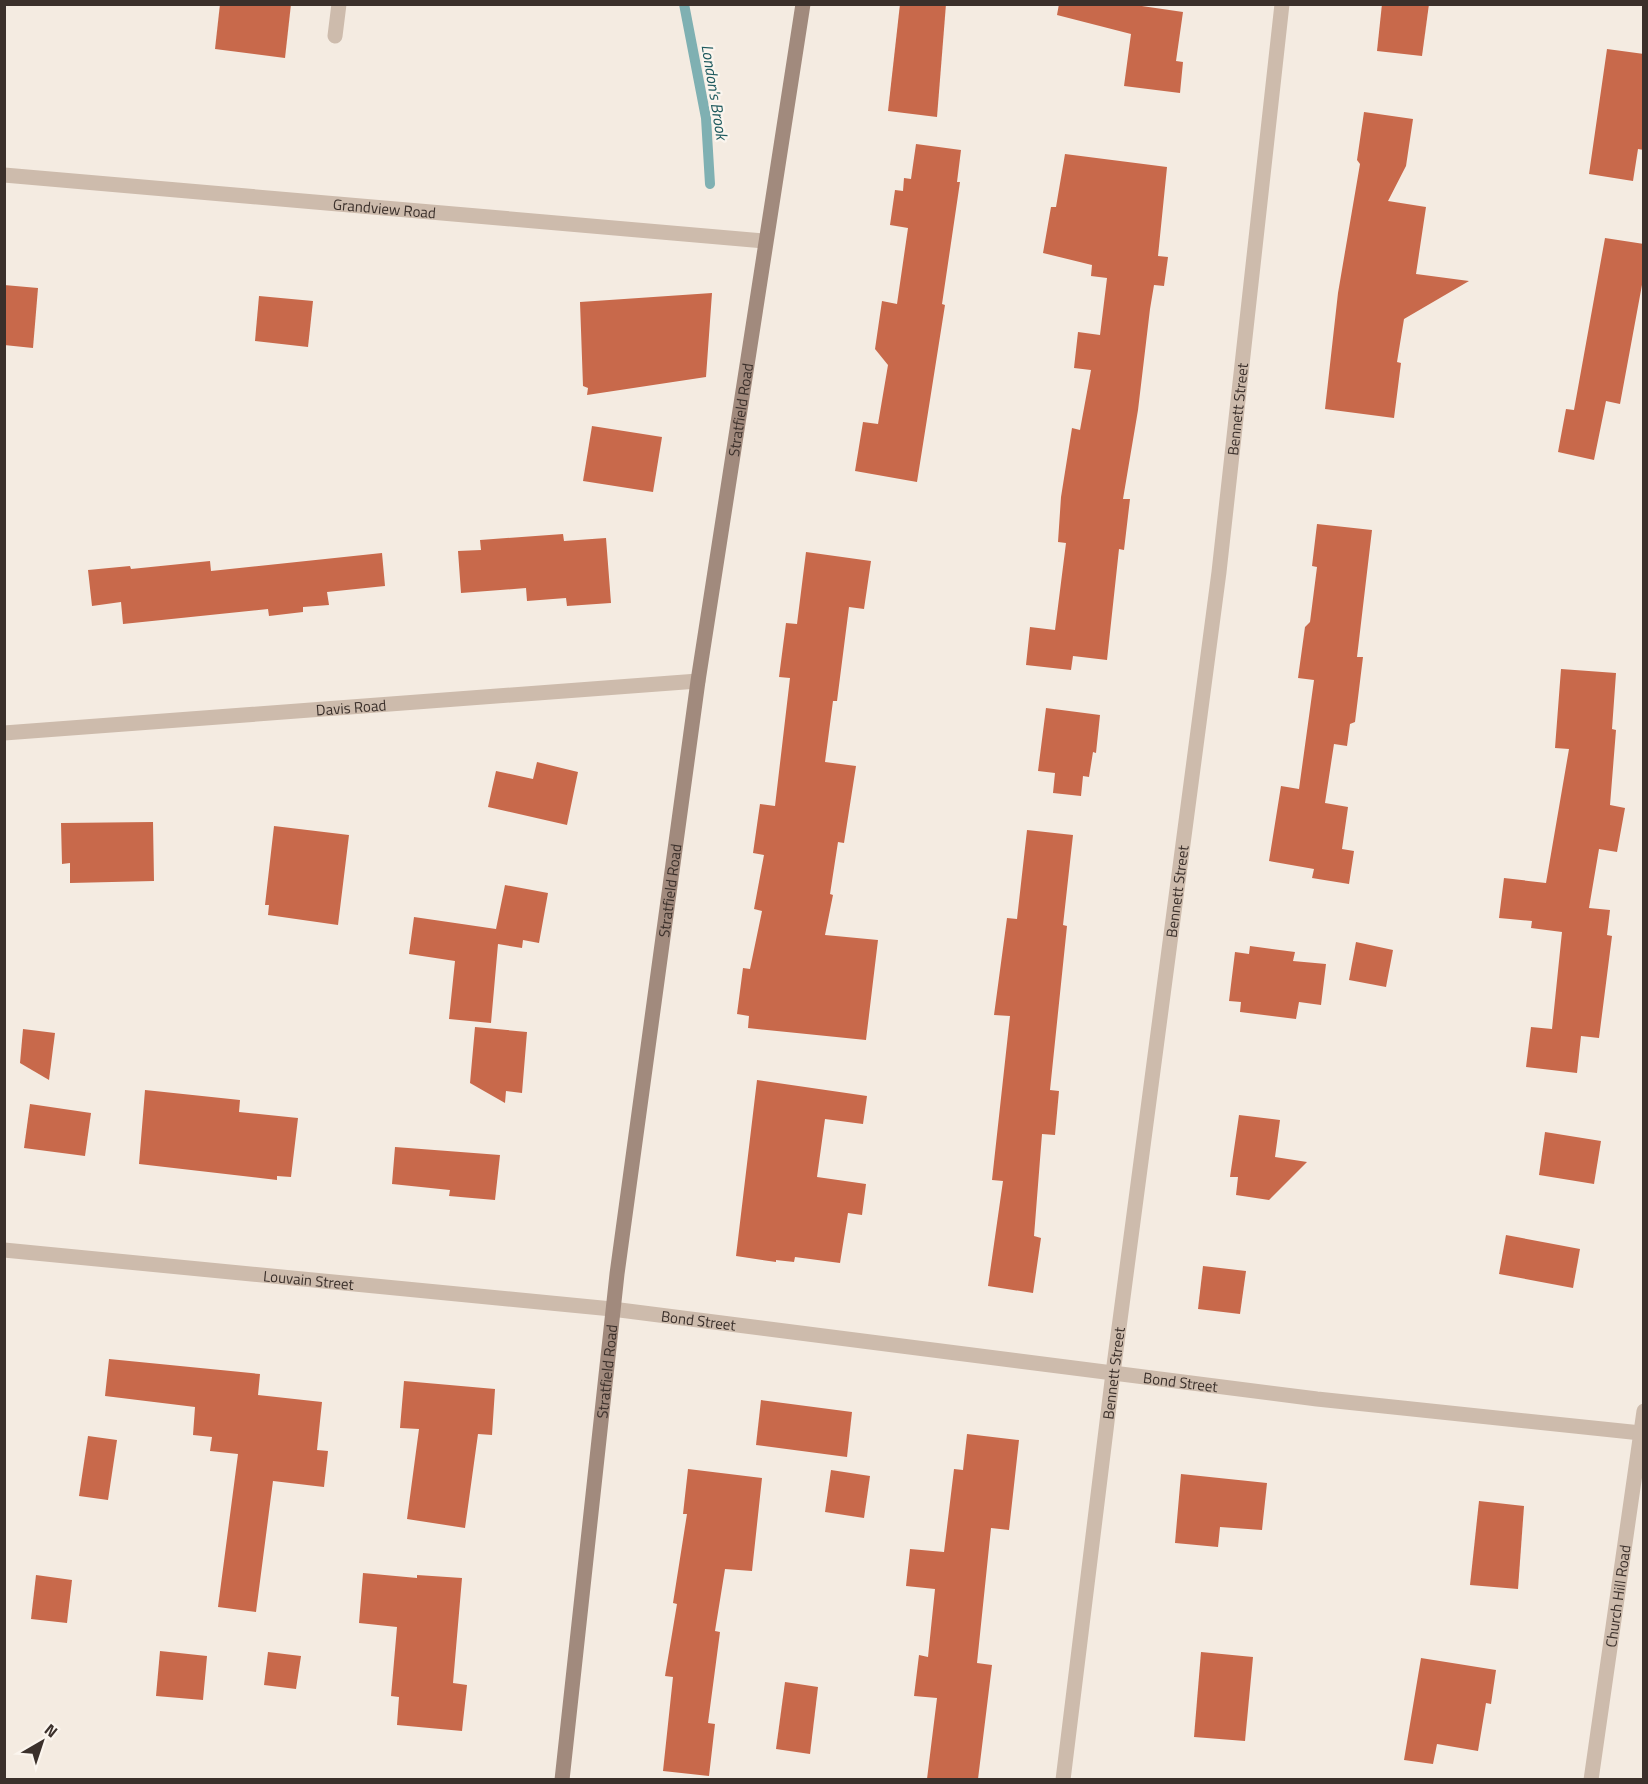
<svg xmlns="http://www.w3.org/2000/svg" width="1648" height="1784" viewBox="0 0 1648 1784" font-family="'Titillium Web',sans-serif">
<rect width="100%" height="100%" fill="#f4ebe1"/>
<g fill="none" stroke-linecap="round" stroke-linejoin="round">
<polyline stroke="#7fb0b2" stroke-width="10" points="684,4 706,118 710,184"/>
</g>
<g fill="#c8694b">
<polygon points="220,4 291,4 285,58 215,49"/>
<polygon points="900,4 946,4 937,117 888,111"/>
<polygon points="1059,4 1128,4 1183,12 1176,61 1183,62 1180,93 1124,86 1131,34 1057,15"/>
<polygon points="1382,4 1429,4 1422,56 1377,51"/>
<polygon points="1607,49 1644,54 1644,150 1638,149 1633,181 1589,174"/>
<polygon points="1364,112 1413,119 1406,166 1388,201 1426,207 1416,274 1469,281 1404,319 1397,362 1401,363 1394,418 1325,409 1338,293 1360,164 1357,160"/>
<polygon points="916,144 961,150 957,182 960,182 942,304 945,305 917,482 855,471 863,422 878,424 888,365 875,349 882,301 897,304 908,228 890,225 895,190 903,191 904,178 911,179"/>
<polygon points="1065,154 1167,167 1158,256 1168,257 1164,286 1154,285 1150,309 1138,410 1123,499 1130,499 1124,550 1119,549 1107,660 1073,656 1071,670 1026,665 1030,627 1055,630 1066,543 1058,542 1061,497 1072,428 1080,430 1091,370 1074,368 1078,332 1100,335 1107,278 1091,276 1092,265 1043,253 1051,207 1056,207"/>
<polygon points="1605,238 1644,244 1644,274 1620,404 1606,401 1594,460 1558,452 1566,409 1574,410"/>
<polygon points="4,285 38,288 33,348 4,345"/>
<polygon points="712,293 706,377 587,395 588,388 583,386 580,302"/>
<polygon points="259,296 313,301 308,347 255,341"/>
<polygon points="592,426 662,437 653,492 583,481"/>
<polygon points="1317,524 1372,530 1357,657 1363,657 1355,722 1350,724 1347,746 1334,744 1325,803 1348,807 1342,849 1354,851 1349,884 1312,878 1314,869 1269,861 1281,786 1299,789 1314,680 1298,678 1305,627 1310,622 1317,567 1312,566"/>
<polygon points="563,534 564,541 606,538 611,603 567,606 566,598 527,601 526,588 461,593 458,551 481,550 480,540"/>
<polygon points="806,552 871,561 864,609 849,607 837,701 833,701 825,762 856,766 844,843 838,842 830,894 833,895 825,935 878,940 866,1040 748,1028 749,1016 737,1014 743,968 750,969 762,911 754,909 764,855 753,853 760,804 775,806 790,678 779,677 786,623 797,624"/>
<polygon points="382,553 385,586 327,592 329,605 303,607 303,612 269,616 268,609 123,624 121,602 92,606 88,570 130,566 131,569 210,561 211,571"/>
<polygon points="1561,669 1616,673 1612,729 1616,730 1610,805 1625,808 1617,852 1599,849 1589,908 1610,910 1607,935 1612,936 1599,1038 1581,1036 1577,1073 1526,1067 1531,1027 1552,1029 1562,932 1531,928 1532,921 1499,918 1504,878 1546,883 1569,749 1555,748"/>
<polygon points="1046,708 1100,715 1096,753 1093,752 1089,777 1083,776 1081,796 1053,793 1055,773 1038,771"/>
<polygon points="537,762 578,772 567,825 488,807 496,771 533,779"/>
<polygon points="153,822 154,881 70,883 70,863 62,864 61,823"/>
<polygon points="274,826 349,835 338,925 268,915 269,905 265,905"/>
<polygon points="1027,830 1073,835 1063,925 1067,926 1050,1090 1059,1091 1055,1135 1042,1134 1034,1236 1041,1238 1033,1293 988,1286 1003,1181 992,1180 1010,1016 994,1015 1007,918 1017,919"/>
<polygon points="505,885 548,893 539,943 523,940 522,948 498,944 491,1023 449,1019 455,961 409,954 414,917 496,929"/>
<polygon points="1356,942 1393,950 1386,987 1349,980"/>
<polygon points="1250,946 1295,952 1293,961 1326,964 1321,1005 1299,1002 1296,1019 1240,1012 1241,1002 1229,1001 1235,952 1249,954"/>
<polygon points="475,1027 527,1032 522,1093 506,1091 505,1103 470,1083"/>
<polygon points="23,1029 55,1033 49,1080 20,1063"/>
<polygon points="757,1080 867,1096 863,1124 825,1119 817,1177 866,1184 862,1215 848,1213 840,1263 795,1257 794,1262 776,1260 776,1262 736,1256"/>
<polygon points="145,1090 240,1100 239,1112 298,1118 291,1177 277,1176 277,1180 139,1164"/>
<polygon points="30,1104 91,1113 85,1156 24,1148"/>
<polygon points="1239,1115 1280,1120 1275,1157 1307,1162 1269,1200 1236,1195 1238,1177 1230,1177"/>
<polygon points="1545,1132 1601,1141 1594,1184 1539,1175"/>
<polygon points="395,1147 500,1155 495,1200 449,1196 450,1190 392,1184"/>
<polygon points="1506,1235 1580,1249 1573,1288 1499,1274"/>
<polygon points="1203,1266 1246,1271 1240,1314 1198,1309"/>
<polygon points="109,1359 260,1374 258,1395 322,1402 317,1450 328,1451 324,1487 273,1481 256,1612 218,1607 238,1454 210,1451 212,1437 193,1435 195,1407 105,1396"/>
<polygon points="404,1381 495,1389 492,1435 478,1434 465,1528 407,1519 419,1429 400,1428"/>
<polygon points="761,1400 852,1412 847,1457 756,1445"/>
<polygon points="967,1434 1019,1440 1009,1530 991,1528 977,1663 992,1665 978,1779 927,1779 937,1698 914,1696 919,1655 928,1657 935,1589 906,1586 910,1549 944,1552 954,1469 963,1470"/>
<polygon points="88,1436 117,1440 108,1500 79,1496"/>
<polygon points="688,1469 762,1478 752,1571 725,1569 715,1631 720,1632 708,1723 715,1724 709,1776 663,1771 673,1677 665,1676 677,1604 673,1603 687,1514 683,1514"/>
<polygon points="831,1470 870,1476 864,1518 825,1512"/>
<polygon points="1181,1474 1267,1483 1262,1530 1220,1527 1218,1547 1175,1543"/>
<polygon points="1479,1501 1524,1506 1518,1589 1470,1585"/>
<polygon points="363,1573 417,1578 417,1575 462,1578 453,1683 467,1685 462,1731 397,1725 399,1697 391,1696 397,1627 359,1623"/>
<polygon points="36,1575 72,1580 67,1623 31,1619"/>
<polygon points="160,1651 207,1656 203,1700 156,1696"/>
<polygon points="268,1652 301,1656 296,1689 264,1685"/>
<polygon points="1201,1652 1253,1657 1245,1741 1194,1737"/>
<polygon points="1421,1658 1496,1670 1491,1704 1486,1703 1478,1751 1437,1744 1433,1764 1404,1760"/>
<polygon points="785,1682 818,1687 810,1754 776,1749"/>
</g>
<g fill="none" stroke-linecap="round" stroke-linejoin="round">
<g stroke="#cdbbac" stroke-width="15">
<polyline points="335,36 339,4"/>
<path id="s1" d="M 4,175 L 765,241"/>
<path id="s2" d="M 4,733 L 698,681"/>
<path id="s3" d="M 4,1250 L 612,1309 L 1317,1399 L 1641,1433"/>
<path id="s4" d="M 1063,1780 L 1113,1373 L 1219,572 L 1282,4"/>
<path id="s5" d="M 1591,1780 L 1644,1411"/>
</g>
<path stroke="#a18a7d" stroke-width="15" id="s6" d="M 562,1780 L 617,1274 L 698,681 L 803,4"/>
</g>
<g text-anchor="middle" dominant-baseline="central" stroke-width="4.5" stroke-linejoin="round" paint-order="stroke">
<g font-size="15" fill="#3b302b" stroke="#fbf5ee">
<text stroke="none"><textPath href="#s1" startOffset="382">Grandview Road</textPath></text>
<text stroke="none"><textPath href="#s6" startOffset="1382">Stratfield Road</textPath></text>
<text stroke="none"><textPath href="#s4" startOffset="1382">Bennett Street</textPath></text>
<text stroke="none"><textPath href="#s2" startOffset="348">Davis Road</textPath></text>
<text stroke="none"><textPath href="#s6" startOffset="896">Stratfield Road</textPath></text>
<text stroke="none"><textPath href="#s4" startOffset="896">Bennett Street</textPath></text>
<text stroke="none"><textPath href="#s3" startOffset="306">Louvain Street</textPath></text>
<text stroke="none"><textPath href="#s3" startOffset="698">Bond Street</textPath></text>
<text stroke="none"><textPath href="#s6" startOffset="411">Stratfield Road</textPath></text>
<text stroke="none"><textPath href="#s4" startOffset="410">Bennett Street</textPath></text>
<text stroke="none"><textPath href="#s3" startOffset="1184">Bond Street</textPath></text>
<text stroke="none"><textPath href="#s5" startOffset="186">Church Hill Road</textPath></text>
</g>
<g font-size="16" font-style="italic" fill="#1f5a5e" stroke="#fbf5ee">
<text transform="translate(715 92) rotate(81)">London's Brook</text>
</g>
</g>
<rect width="1648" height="1784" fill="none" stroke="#3b302b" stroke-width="12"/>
<g transform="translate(42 1742) rotate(39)" stroke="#fbf5ee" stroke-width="4.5" paint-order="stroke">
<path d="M0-4.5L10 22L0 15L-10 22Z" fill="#3b302b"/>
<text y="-9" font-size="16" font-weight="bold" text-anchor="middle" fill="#3b302b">N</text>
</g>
</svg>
